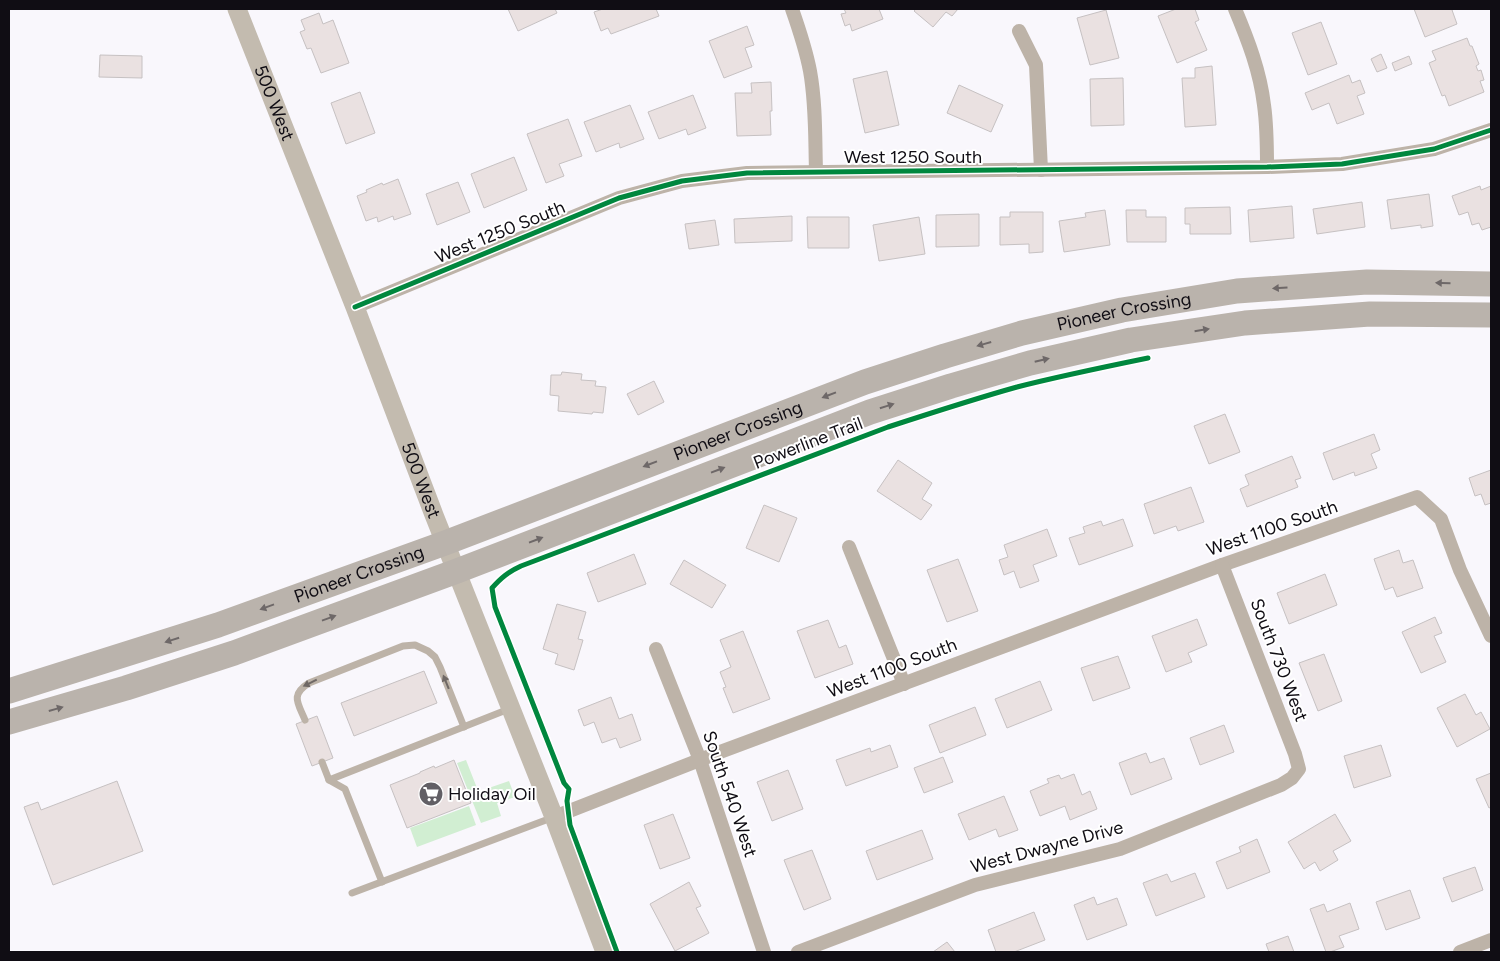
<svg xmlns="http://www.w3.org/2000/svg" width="1500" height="961" viewBox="0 0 1500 961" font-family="Figtree,sans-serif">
<rect width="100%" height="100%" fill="#f9f7fc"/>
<g fill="#d1eed2">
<polygon points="466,760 477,788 480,791 509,781 515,797 497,803 501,816 481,823 457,763"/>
<polygon points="469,806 476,825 417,847 410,828"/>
</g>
<g fill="#eae1e1" stroke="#c6c1c2">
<polygon points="508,9 555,9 557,13 518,31"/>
<polygon points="603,9 656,9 659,16 611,34 608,28 601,31 594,12"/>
<polygon points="844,9 879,9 883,19 852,31 850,24 845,26 841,14 846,13"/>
<polygon points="916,9 958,9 952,16 946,12 933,27 914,11"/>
<polygon points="1176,9 1195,9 1199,20 1195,22 1207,50 1177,63 1158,16"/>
<polygon points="1414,9 1455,9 1452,10 1457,24 1425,37"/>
<polygon points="1106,10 1119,58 1090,65 1077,18"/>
<polygon points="319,13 323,24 333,20 349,63 321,73 311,48 307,49 300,32 305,30 301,20"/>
<polygon points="1321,22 1337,64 1308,75 1292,33"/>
<polygon points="747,26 754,45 745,48 752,67 724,78 709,41"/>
<polygon points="1467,38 1470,46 1472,46 1479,64 1476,66 1478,71 1481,70 1484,80 1480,81 1484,92 1449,106 1445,95 1442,96 1429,63 1436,60 1432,51"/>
<polygon points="1381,54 1387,68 1377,72 1371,59"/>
<polygon points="100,55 142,56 142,78 99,77"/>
<polygon points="1409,56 1412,64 1395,71 1392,63"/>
<polygon points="1212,66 1216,125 1185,127 1182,78 1195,78 1195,68"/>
<polygon points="887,71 899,125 865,133 853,79"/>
<polygon points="1349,75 1352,83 1360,80 1365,93 1357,96 1364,114 1337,124 1329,103 1312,110 1305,93"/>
<polygon points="1123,78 1124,125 1091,126 1090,79"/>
<polygon points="771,82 772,111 770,111 771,135 737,136 735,93 752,93 751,83"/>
<polygon points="959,85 1003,105 991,132 947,113"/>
<polygon points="360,92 375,133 346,144 331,103"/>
<polygon points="693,95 706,128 688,135 686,129 659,139 648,112"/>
<polygon points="630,105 644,139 620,148 619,143 596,152 584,122"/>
<polygon points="568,119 582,156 559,164 564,176 546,183 527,134"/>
<polygon points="514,157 527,190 484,208 471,174"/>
<polygon points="398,179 411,214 394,220 393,216 378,222 377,217 366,221 357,196 367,192 366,190 382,183 383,185"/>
<polygon points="458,182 470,212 437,225 426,194"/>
<polygon points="1480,186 1481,190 1491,186 1491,227 1482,230 1479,223 1472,225 1468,212 1459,215 1452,196"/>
<polygon points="1429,194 1433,226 1421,228 1421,225 1391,229 1387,200"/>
<polygon points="1362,202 1365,227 1317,234 1313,209"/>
<polygon points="1292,206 1294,238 1250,242 1248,210"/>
<polygon points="1230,207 1231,234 1190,234 1190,224 1185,224 1185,208"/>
<polygon points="1105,210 1110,245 1064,252 1059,221 1086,217 1085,213"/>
<polygon points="1126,210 1146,210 1146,217 1166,217 1166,242 1127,242"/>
<polygon points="1010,212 1043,212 1043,252 1029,253 1029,244 1000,245 1000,217 1010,217"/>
<polygon points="979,214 979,246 936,247 936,215"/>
<polygon points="792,216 792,241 735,243 734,219"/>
<polygon points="807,217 849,217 849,248 808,248"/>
<polygon points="919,217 925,254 879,261 873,225"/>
<polygon points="715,220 719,245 689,249 685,224"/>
<polygon points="562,372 582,374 581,380 596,381 595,386 606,387 603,413 593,412 592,414 558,411 559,396 550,395 551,375 561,375"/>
<polygon points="654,381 664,402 638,415 627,394"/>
<polygon points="1225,414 1240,452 1209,464 1194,426"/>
<polygon points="1374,434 1380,450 1371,454 1377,468 1355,476 1354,472 1333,480 1323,453"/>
<polygon points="1292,456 1301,478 1295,480 1298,487 1247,507 1240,489 1249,485 1245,475"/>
<polygon points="898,460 932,483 922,499 932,505 921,520 877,491"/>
<polygon points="1491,470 1491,503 1485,505 1481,494 1475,496 1469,478"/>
<polygon points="1191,487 1204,522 1178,531 1176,526 1154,534 1144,504"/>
<polygon points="764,505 797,518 779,562 746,548"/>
<polygon points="1123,519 1133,546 1079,565 1069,538 1085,533 1083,527 1101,521 1103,526"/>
<polygon points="1047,529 1057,556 1033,565 1039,581 1020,588 1014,571 1004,575 999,560 1008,557 1004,545"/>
<polygon points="1399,550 1403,563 1413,560 1423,588 1397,597 1393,587 1385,590 1374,559"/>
<polygon points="634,554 646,584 598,602 587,573"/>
<polygon points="958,559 978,611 947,622 927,570"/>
<polygon points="684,560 726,585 712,608 670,584"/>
<polygon points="1325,574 1337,605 1289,624 1277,593"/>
<polygon points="557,604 586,612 578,639 583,640 574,670 555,664 558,654 543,649"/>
<polygon points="1435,617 1442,633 1434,636 1446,662 1421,673 1402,632"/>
<polygon points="1197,619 1207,645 1188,653 1192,662 1166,672 1152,636"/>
<polygon points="828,620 839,648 846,645 853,664 815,678 797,631"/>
<polygon points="743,631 770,699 733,713 723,688 726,687 720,672 731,667 720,640"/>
<polygon points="1324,654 1342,701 1318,711 1299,663"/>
<polygon points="1118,656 1130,688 1093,701 1081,668"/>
<polygon points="424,671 437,703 354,736 341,703"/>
<polygon points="1040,681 1052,710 1007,728 995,699"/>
<polygon points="1465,694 1476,715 1481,712 1490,729 1457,747 1437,708"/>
<polygon points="611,697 619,719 632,714 641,740 620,748 616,738 602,743 594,722 584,726 578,710"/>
<polygon points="975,707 986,735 940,753 929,725"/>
<polygon points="317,716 333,758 312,766 296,724"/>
<polygon points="1224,725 1234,752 1200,765 1190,738"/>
<polygon points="890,745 898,767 846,786 836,760 870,748 871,752"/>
<polygon points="1381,745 1391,776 1354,788 1344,756"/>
<polygon points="1146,753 1150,763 1164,758 1172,779 1131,795 1119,763"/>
<polygon points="943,757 953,782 924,793 914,768"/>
<polygon points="454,760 471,803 407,828 390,785 420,773 420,772 434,766 435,768"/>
<polygon points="788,770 803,809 772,821 757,782"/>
<polygon points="1491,773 1491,807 1489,808 1476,779"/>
<polygon points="1074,774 1082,795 1090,791 1097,809 1070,820 1065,806 1040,816 1030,791 1049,783 1047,779 1059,775 1061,779"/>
<polygon points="117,781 143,851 53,885 24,807 38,802 41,810"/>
<polygon points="1004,796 1018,830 999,837 996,829 969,840 958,814"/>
<polygon points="673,814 690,858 660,869 644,825"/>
<polygon points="1335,814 1351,841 1333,851 1338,860 1320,871 1315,862 1304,869 1288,842"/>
<polygon points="922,830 933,859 877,880 866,851"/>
<polygon points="1257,839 1270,872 1227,889 1216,862 1241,852 1239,847"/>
<polygon points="812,850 831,899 804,910 784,860"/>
<polygon points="1475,867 1483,890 1452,902 1443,878"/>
<polygon points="1195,873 1205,897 1156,916 1143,883 1167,874 1171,882"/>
<polygon points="689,882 701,906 696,908 709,933 675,951 650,904"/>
<polygon points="1410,890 1420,918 1386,930 1376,902"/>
<polygon points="1094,897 1097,905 1117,898 1127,925 1087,940 1074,905"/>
<polygon points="1350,903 1359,929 1339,936 1344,947 1330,952 1326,952 1310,909 1324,904 1327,912"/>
<polygon points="1034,912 1045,940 1014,952 996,952 988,930"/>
<polygon points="1288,936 1294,952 1269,952 1266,944"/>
<polygon points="947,942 955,952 933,952"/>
</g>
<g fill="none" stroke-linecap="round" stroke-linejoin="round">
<g stroke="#bdb3a8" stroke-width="7">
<path d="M 305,720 C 298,703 290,695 309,683 L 403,646 L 415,645 L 428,651 L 435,657 L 440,667 L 464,727"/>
<polyline points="322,762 329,780"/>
<polyline points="382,882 345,789 329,780 509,709"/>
<polyline points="352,893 554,817"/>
</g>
<g stroke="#bdb3a8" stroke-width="14">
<path d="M 792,9 C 799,29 806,50 810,71 C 816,104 815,138 816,171"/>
<path d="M 1235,9 C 1248,40 1260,71 1264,105 C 1267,126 1267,147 1267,167"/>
<polyline points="1019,31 1036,65 1041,170"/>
<polyline points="355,307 619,198 682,181 747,173 1267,167 1342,164 1434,149 1491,130"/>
<polyline points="849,547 904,684"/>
<polyline points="656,649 700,760 764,952"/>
<polyline points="554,817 720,752 1222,565 1417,497 1441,519 1460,570 1491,636"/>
<polyline points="798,952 975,885 1120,849 1281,785 1292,778 1299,769 1295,754 1222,565"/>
<polyline points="1460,952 1491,940"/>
</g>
<path stroke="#c3bbaf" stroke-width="19" id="s1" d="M 237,9 L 355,307 L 434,515 L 554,817 L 605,952"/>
<g stroke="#bab3ac" stroke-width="25">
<path id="s2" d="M 9,691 L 218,625 L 445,543 L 865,382 L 945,356 L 1022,333 L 1122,310 L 1237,291 L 1367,282 L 1491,284"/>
<polyline points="9,722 126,688 234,653 457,571 870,412 951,386 1030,363 1131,340 1245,323 1370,314 1491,315"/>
</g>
<defs>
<g id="cycleway">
<polyline points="355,307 619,198 682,181 747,173 1267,167 1342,164 1434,149 1491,130"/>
<path d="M 617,952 L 570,825 L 567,801 L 569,789 L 564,783 L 495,607 L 492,588 C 501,578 508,572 521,566 L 888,427 C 931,413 974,399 1017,387 C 1060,376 1104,367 1148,358"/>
</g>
</defs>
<use href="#cycleway" stroke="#fff" stroke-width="8"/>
<use href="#cycleway" stroke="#00873e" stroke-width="5"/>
</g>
<defs><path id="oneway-solid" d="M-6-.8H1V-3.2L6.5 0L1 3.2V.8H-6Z" transform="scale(1.25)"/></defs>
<g fill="#6e6868">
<use href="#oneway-solid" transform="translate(1443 283) rotate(-179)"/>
<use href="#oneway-solid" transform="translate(1280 288) rotate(176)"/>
<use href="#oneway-solid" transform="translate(1202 330) rotate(-9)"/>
<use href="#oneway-solid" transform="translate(984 344) rotate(164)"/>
<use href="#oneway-solid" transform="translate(1042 360) rotate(-13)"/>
<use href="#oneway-solid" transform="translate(829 395) rotate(159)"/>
<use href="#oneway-solid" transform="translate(887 406) rotate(-18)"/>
<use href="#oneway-solid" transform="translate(650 464) rotate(159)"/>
<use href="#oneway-solid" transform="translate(718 470) rotate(-21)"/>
<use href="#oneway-solid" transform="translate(536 540) rotate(-21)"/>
<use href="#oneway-solid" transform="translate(267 607) rotate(160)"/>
<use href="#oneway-solid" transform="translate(329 618) rotate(-20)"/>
<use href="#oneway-solid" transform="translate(172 640) rotate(162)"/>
<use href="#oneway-solid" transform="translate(56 709) rotate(-16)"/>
</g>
<g fill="#6f6865">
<use href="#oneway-solid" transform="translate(446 682) rotate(-112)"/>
<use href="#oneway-solid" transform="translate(310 683) rotate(154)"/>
</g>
<defs>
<symbol id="supermarket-disc" viewBox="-11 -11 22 22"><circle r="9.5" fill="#625f65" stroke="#fff"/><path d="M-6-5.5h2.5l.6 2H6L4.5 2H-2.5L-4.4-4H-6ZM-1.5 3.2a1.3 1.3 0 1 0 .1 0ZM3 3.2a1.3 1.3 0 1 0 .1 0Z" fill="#fff"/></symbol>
</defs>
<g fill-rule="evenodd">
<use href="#supermarket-disc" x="417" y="780" width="28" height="28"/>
</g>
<g text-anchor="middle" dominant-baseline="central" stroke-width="4" stroke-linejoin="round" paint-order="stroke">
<g font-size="18" fill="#100d14" stroke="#fff">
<text stroke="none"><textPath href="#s1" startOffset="101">500 West</textPath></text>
<text x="913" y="157">West 1250 South</text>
<text transform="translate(500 232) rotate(-22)">West 1250 South</text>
<text stroke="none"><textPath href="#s2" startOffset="1179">Pioneer Crossing</textPath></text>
<text stroke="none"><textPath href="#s2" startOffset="774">Pioneer Crossing</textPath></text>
<text transform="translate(808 443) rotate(-21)">Powerline Trail</text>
<text stroke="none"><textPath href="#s1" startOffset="506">500 West</textPath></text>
<text transform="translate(1272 528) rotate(-19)">West 1100 South</text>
<text stroke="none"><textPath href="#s2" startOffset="369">Pioneer Crossing</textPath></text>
<text transform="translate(1279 660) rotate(69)">South 730 West</text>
<text transform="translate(892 668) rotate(-21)">West 1100 South</text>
<text transform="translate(730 794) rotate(71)">South 540 West</text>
<text transform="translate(1047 847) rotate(-15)">West Dwayne Drive</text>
</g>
<g font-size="18" fill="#100d14" stroke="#fff" text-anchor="start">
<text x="448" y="794">Holiday Oil</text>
</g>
</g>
<rect width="1500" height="961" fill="none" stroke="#100d14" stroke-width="20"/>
</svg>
